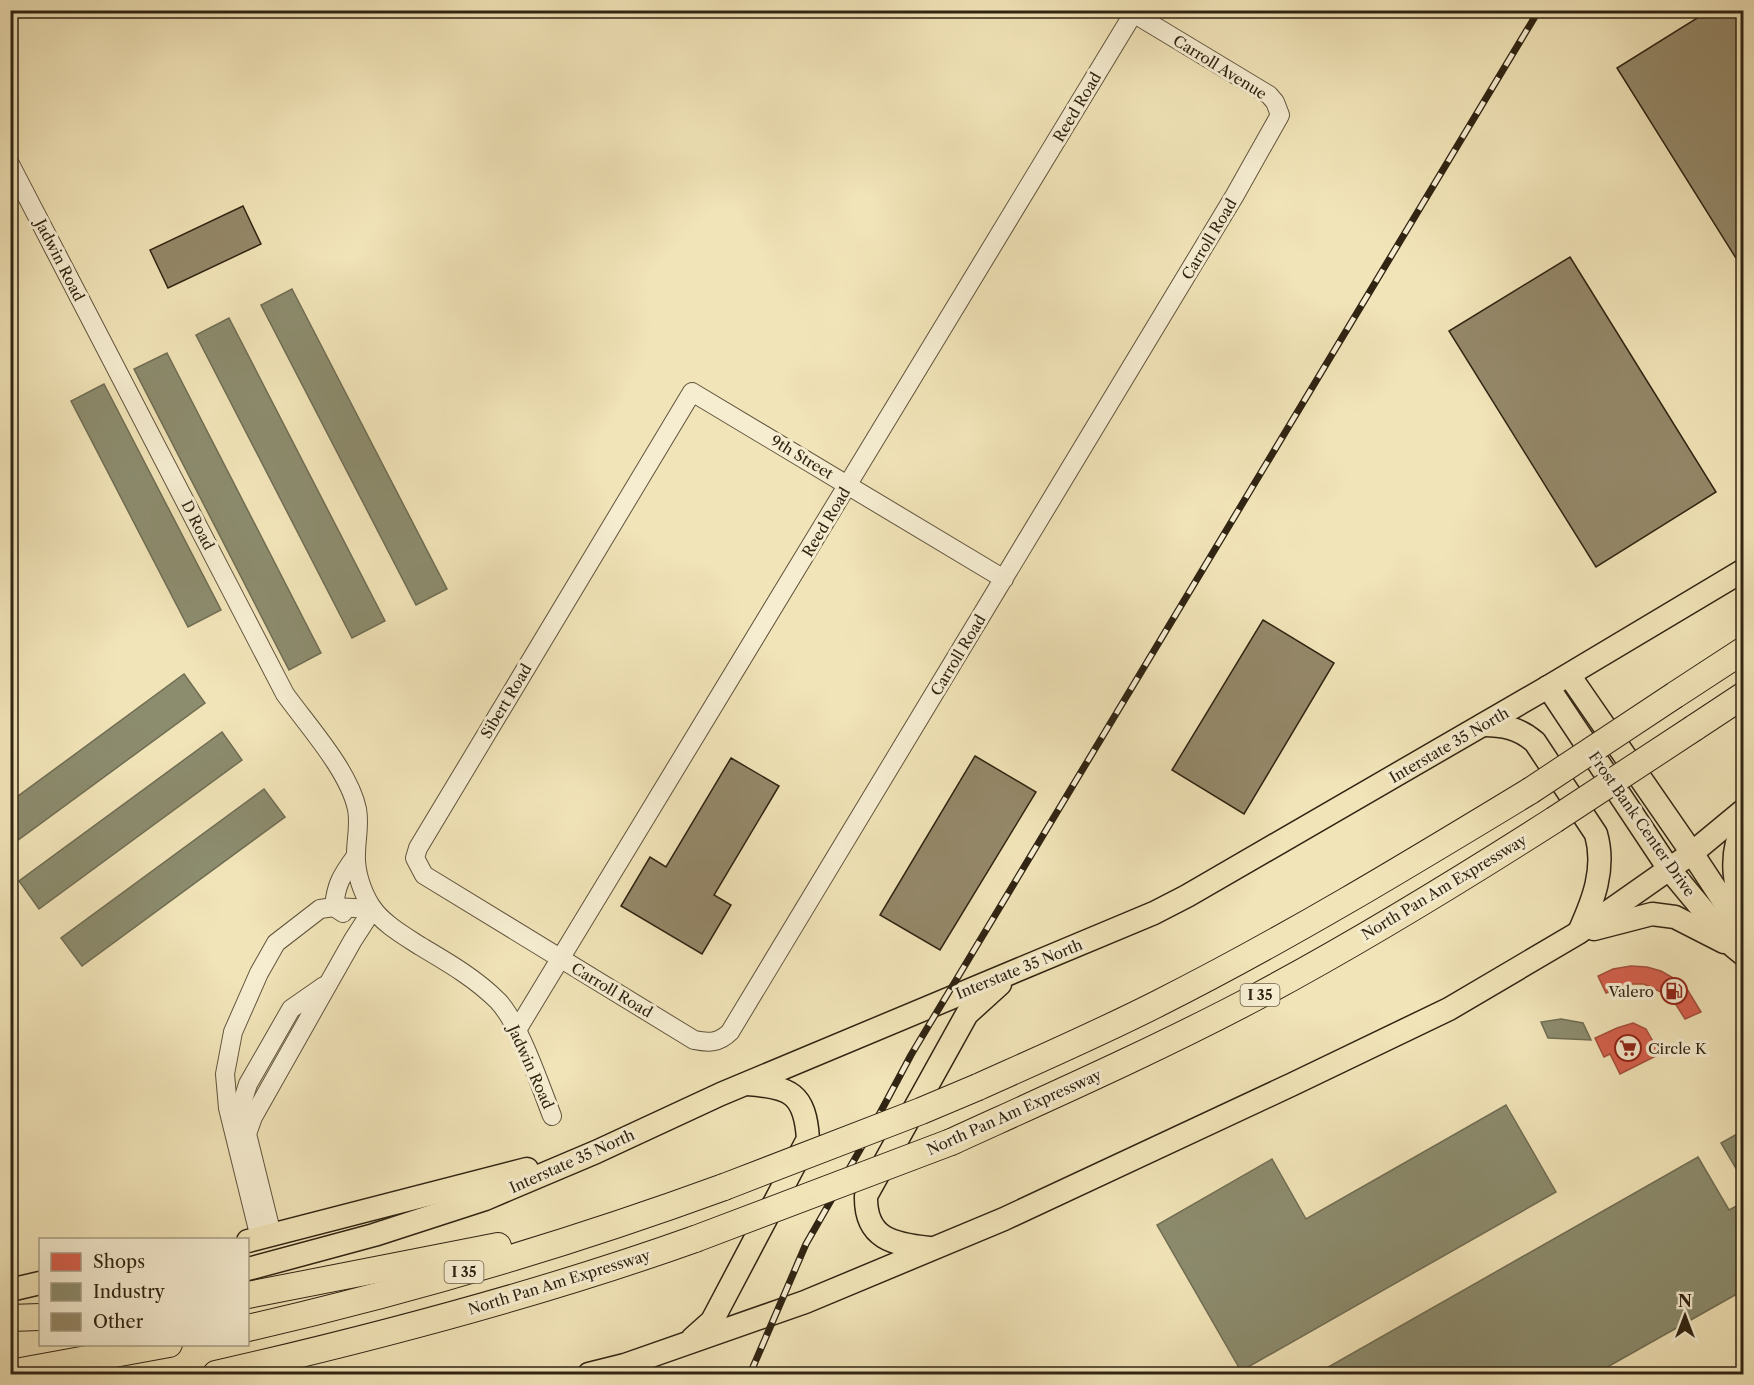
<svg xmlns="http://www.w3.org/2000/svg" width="1754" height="1385" viewBox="0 0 1754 1385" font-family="'Libre Caslon Text',serif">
<rect width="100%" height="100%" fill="#f1e4b8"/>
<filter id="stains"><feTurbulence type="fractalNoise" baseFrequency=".00333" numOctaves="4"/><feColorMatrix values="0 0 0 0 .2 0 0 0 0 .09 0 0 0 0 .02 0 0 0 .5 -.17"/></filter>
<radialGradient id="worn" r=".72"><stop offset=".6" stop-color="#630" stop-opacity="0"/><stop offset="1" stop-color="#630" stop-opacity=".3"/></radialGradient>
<g fill="#d6604d" stroke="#a44e3c" stroke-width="1.5">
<polygon points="1631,966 1647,967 1661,971 1677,980 1687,989 1701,1012 1685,1019 1675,1003 1665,994 1644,984 1630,984 1606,993 1598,976 1613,969"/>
<polygon points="1633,1023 1646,1029 1660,1054 1620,1074 1610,1054 1604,1057 1595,1038 1617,1028"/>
</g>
<g fill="#8c8c6e" stroke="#706d53" stroke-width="1.5">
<polygon points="292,289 447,589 416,605 261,305"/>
<polygon points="229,318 385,621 352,638 196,335"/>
<polygon points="167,353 321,653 289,670 134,369"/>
<polygon points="104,384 221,610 188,627 71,401"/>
<polygon points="184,674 205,703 10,846 10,802"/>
<polygon points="222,732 242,760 39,909 19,881"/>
<polygon points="264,789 285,817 82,966 61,938"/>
<polygon points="1561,1019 1583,1023 1591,1040 1548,1038 1541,1022"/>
<polygon points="1506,1105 1556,1192 1241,1371 1157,1225 1272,1159 1306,1219"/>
<polygon points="1744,1130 1744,1182 1721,1143"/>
<polygon points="1698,1157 1729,1210 1744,1202 1744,1225 1739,1228 1744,1236 1744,1290 1595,1374 1316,1374"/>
</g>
<g fill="#948869" stroke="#302413" stroke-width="1.5">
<polygon points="1710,10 1744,10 1744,271 1617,68"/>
<polygon points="243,206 261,244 168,288 150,250"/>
<polygon points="1570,257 1716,492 1596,567 1449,331"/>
<polygon points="1263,620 1334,663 1244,814 1172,770"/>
<polygon points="975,756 1036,792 940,950 880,915"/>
<polygon points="731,758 779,786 714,895 731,905 702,954 621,906 650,857 666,867"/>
</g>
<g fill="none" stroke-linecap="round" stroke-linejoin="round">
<defs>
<g id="minor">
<path d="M 10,164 L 285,694 C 308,726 349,771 357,809 C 360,825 356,839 356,854 C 355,871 362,892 371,906 C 382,923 403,935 420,946 C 447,962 475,978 498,1001 C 519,1023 540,1085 552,1116"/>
<path d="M 1004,579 L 692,392 L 418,848 L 415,858 L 424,875 L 694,1040 C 709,1043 719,1043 730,1032 L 1235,195 L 1280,115 L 1275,102 L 1269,95 L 1128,10"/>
<path d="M 343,913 L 334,907 C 336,884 342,875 355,857"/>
<polyline points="517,1030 1133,14"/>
<polyline points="247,1132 242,1103 248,1084 291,1009 324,986"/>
<polyline points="260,1238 228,1108 225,1074 233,1032 259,973 276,943 320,909 334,907 373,909 353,940 253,1117 247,1134 272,1235"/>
</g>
<g id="major">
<polyline points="1569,675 1692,853 1744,932"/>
<polyline points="1548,687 1669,869 1733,946 1744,955"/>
<path d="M 1483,725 C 1503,725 1519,728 1535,742 L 1596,834 C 1606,869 1593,901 1579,932"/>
<path d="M 1744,826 C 1727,855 1736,888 1744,919"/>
<polyline points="1594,929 1652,914 1675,917 1724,942"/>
<polyline points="248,1241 527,1169"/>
<path d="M 929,1248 C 893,1244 865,1239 866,1196 L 967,1014 L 1000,984"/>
<polyline points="248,1269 374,1235 485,1199 596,1152 721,1094 1154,913 1187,896 1548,687 1744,570"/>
<polyline points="10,1290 40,1283"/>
<path d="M 693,1338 L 712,1321 L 808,1139 C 805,1093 790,1087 747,1084"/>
<polyline points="589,1374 625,1365 805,1302 1004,1219 1293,1084 1449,1009 1578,933 1692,853 1744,810"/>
</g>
<g id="highway">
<polyline points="1675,695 1744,650"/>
<polyline points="1694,728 1744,695"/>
<path d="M 978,1087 C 1038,1060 1100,1033 1159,1003 C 1286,939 1408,865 1530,791"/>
<path d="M 951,1142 C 1054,1095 1158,1049 1258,996 C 1359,942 1457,882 1554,820"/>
<polyline points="248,1295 498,1246"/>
<polyline points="10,1318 40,1317"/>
<path d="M 248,1328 C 409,1291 568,1244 724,1187"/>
<polyline points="10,1373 169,1344"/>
<path d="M 216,1374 C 378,1337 538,1295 695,1239"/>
</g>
</defs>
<use href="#minor" stroke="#60543c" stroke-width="20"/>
<use href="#major" stroke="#302413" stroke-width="25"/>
<use href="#highway" stroke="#302413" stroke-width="28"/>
<use href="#minor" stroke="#f6edd1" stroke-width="18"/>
<use href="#major" stroke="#f1e4b8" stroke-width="22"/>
<use href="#highway" stroke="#f1e4b8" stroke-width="26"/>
<defs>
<polyline id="rail" points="750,1374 806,1244 865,1141 911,1055 1539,10"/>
</defs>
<use href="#rail" stroke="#302413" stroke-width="7"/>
<use href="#rail" stroke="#f6edd1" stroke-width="4.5" stroke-dasharray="14" stroke-linecap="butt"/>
<defs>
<g id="highway-bridge">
<polyline points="1530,791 1675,695"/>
<polyline points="1554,820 1694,728"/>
<polyline points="724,1187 921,1111 978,1087"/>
<polyline points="695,1239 951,1142"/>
</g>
</defs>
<use href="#highway-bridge" stroke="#302413" stroke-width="28" stroke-linecap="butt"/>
<use href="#highway-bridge" stroke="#f1e4b8" stroke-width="26"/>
</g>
<defs>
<symbol id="fuel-ring" viewBox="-11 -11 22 22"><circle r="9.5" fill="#f6edd1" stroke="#8f2418" stroke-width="1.5"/><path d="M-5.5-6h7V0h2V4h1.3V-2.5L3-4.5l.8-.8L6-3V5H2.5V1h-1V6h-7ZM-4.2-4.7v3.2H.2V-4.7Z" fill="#8f2418"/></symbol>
<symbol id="supermarket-ring" viewBox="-11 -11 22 22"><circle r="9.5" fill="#f6edd1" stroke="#8f2418" stroke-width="1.5"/><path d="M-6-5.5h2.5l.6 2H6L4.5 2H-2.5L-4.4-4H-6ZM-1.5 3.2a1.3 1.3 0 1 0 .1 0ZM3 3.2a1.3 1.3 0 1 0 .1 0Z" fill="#8f2418"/></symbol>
</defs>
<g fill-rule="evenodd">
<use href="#fuel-ring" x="1659" y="976" width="30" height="30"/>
<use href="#supermarket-ring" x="1613" y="1033" width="30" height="30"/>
</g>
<g text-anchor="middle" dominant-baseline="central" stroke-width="6" stroke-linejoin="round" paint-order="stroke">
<g fill="#f6edd1" stroke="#6b604c" stroke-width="1.5">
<rect x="1240.5" y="984" width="39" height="22" rx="4.5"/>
<rect x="444.5" y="1261" width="39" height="22" rx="4.5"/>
</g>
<g font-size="14" font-weight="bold" fill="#302413">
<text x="1260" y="995">I 35</text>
<text x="464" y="1272">I 35</text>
</g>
<g font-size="15" fill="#302413" stroke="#f6edd1">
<text transform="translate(1220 67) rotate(32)">Carroll Avenue</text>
<text transform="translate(1077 107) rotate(-59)">Reed Road</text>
<text transform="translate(1209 239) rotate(-59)">Carroll Road</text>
<text transform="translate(60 260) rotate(63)">Jadwin Road</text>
<text transform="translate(802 457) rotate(31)">9th Street</text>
<text transform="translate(826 522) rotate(-59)">Reed Road</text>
<text transform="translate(198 525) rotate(63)">D Road</text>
<text transform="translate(958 655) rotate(-59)">Carroll Road</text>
<text transform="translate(506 701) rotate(-59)">Sibert Road</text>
<text transform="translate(1449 745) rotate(-30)">Interstate 35 North</text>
<text transform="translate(1642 824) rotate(55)">Frost Bank Center Drive</text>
<text transform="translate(1444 887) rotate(-31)">North Pan Am Expressway</text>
<text transform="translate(1019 969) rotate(-22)">Interstate 35 North</text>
<text transform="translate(612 990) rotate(31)">Carroll Road</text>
<text transform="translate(531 1067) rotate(66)">Jadwin Road</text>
<text transform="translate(1014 1112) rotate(-24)">North Pan Am Expressway</text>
<text transform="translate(572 1161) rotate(-24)">Interstate 35 North</text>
<text transform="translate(559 1282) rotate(-17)">North Pan Am Expressway</text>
</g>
<g font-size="15" fill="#302413" stroke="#f6edd1" text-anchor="end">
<text x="1654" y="991">Valero</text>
<text x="1648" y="1048" text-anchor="start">Circle K</text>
</g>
</g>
<rect width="1754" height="1385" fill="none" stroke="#f1e4b8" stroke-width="36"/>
<rect x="12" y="12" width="1730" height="1361" fill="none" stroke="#302413" stroke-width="3"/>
<rect x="18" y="18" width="1718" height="1349" fill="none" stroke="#302413" stroke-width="1.5"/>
<rect x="39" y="1238" width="210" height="108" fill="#f6edd1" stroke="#a79d85" stroke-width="1.5"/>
<rect x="51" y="1253" width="30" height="18" fill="#d6604d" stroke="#a79d85" stroke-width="1.5"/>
<text x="93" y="1268" font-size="18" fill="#302413">Shops</text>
<rect x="51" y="1283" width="30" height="18" fill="#8c8c6e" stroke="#a79d85" stroke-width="1.5"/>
<text x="93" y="1298" font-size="18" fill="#302413">Industry</text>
<rect x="51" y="1313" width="30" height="18" fill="#948869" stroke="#a79d85" stroke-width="1.5"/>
<text x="93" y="1328" font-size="18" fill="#302413">Other</text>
<g transform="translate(1685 1316)" stroke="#f6edd1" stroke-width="4.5" paint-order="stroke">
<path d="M0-4.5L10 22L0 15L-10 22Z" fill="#302413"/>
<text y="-9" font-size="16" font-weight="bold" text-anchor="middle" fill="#302413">N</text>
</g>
<rect width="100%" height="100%" filter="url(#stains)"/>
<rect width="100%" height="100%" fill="url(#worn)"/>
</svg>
